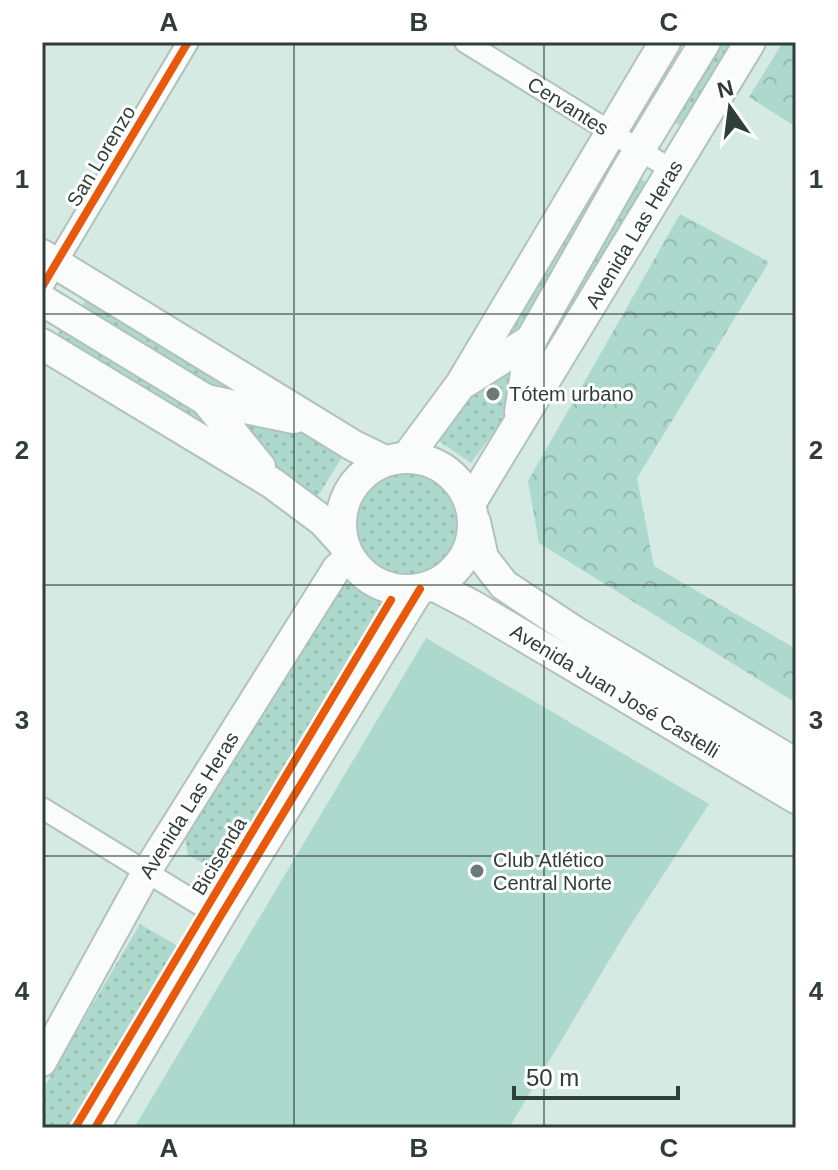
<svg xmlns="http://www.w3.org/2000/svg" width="838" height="1170" viewBox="0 0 838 1170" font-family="Arial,sans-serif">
<defs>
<pattern id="grass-dots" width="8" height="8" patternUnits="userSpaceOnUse" patternTransform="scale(2)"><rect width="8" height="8" fill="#add8cc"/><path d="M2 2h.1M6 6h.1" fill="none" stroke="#95bab0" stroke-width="1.8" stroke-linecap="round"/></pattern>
<pattern id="park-crowns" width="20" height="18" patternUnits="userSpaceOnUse" patternTransform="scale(2)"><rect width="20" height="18" fill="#add8cc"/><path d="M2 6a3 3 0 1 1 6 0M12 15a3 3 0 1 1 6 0" fill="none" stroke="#95bab0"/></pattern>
</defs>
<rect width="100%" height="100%" fill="#d6eae4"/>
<g fill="url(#grass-dots)">
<polygon points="717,42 734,42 684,127 670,121"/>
<polygon points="608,160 621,169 516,343 507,339"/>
<polygon points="637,176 650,186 543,367 535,360"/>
<polygon points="90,294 264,400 212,392 80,309"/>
<path d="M 66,327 L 213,415 L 240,454 L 57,343 C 57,334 58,331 66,327 Z"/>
<polygon points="515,355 501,423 471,463 439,441 468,393"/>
<polygon points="229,412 299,425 344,454 318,496 274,467"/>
<circle cx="407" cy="524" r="58"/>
<polygon points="342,580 393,611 241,865 217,871 188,855 185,836"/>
<polygon points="140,924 181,948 76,1128 42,1128 42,1091"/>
</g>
<g fill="url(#park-crowns)">
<polygon points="783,42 796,42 796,127 749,97"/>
<polygon points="680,214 769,262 637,478 654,566 796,649 796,703 539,543 528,481"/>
</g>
<polygon fill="#add8cc" points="426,638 709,804 623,937 509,1128 134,1128"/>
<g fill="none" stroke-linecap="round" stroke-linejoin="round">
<defs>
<g id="street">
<polyline points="465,42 672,170"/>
<polyline points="42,287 188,42"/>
<polyline points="42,808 220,917"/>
</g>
<g id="secondary">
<polyline points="42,1062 147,871 337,568 349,558"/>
<polyline points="95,1128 220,917 420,589"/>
</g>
<g id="primary">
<polyline points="42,255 354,446 385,461"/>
<polyline points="42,300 206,400 260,467"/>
<polyline points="42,344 272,483 323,521 342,542"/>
<polyline points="465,382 531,340"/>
<polyline points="206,400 294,418"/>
<polyline points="520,412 531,340 629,167 705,42"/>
<polyline points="407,457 461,384 665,42"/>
<circle cx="407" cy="524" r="66"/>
<polyline points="471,502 750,42"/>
<polyline points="475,522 483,558 504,585 575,632 796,764"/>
<polyline points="433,585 473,606 796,798"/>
</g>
</defs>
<use href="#street" stroke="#b1c1bc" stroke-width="24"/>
<use href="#secondary" stroke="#b1c1bc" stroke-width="32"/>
<use href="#primary" stroke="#b1c1bc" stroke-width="34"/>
<use href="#street" stroke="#f9fcfb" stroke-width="20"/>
<use href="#secondary" stroke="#f9fcfb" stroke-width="28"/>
<use href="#primary" stroke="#f9fcfb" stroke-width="30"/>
<defs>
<g id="cycleway">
<polyline points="42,287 188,42"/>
<polyline points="75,1128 391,600"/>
<polyline points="95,1128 220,917 420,589"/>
</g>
</defs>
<use href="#cycleway" stroke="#fff" stroke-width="13"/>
<use href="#cycleway" stroke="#e8590c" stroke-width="8"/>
</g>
<path fill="none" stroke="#303e3a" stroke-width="2" stroke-opacity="0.55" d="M 294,42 L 294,1128M 544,42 L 544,1128M 42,314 L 796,314M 42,585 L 796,585M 42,856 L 796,856"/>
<g fill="#6a7a76" stroke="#fff" stroke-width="3">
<circle cx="493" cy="394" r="8"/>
<circle cx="477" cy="871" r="8"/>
</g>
<g text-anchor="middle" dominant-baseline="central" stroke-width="6" stroke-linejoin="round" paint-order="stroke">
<g font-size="20" fill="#303e3a" stroke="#fff">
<text transform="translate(568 106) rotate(32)">Cervantes</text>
<text transform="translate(101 156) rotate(-59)">San Lorenzo</text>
<text transform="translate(634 234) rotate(-59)">Avenida Las Heras</text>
<text transform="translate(615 691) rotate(31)">Avenida Juan José Castelli</text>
<text transform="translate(189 805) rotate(-58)">Avenida Las Heras</text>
<text transform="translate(219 856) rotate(-59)">Bicisenda</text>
</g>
<g font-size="20" fill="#303e3a" stroke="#fff" text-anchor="start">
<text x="509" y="394">Tótem urbano</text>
<text x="493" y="860">Club Atlético<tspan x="493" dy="23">Central Norte</tspan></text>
</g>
</g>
<rect width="838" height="1170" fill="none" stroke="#ffffff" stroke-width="88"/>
<g transform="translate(730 108) rotate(346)" stroke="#ffffff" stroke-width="6" paint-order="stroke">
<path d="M0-6L14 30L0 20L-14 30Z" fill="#303e3a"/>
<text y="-12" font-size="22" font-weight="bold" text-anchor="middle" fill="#303e3a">N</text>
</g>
<path d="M514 1086v12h164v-12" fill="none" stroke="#303e3a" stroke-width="4"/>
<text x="526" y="1086" font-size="24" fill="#303e3a" stroke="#ffffff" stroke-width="6" paint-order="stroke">50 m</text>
<rect x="44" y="44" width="750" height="1082" fill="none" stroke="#303e3a" stroke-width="3"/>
<g font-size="26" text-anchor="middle" font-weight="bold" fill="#303e3a">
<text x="169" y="31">A</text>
<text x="419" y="31">B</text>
<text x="669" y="31">C</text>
<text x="22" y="188">1</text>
<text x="816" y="188">1</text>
<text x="22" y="459">2</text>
<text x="816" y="459">2</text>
<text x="22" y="729">3</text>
<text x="816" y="729">3</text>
<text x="22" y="1000">4</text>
<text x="816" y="1000">4</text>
<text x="169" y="1157">A</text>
<text x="419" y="1157">B</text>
<text x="669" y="1157">C</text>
</g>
</svg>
